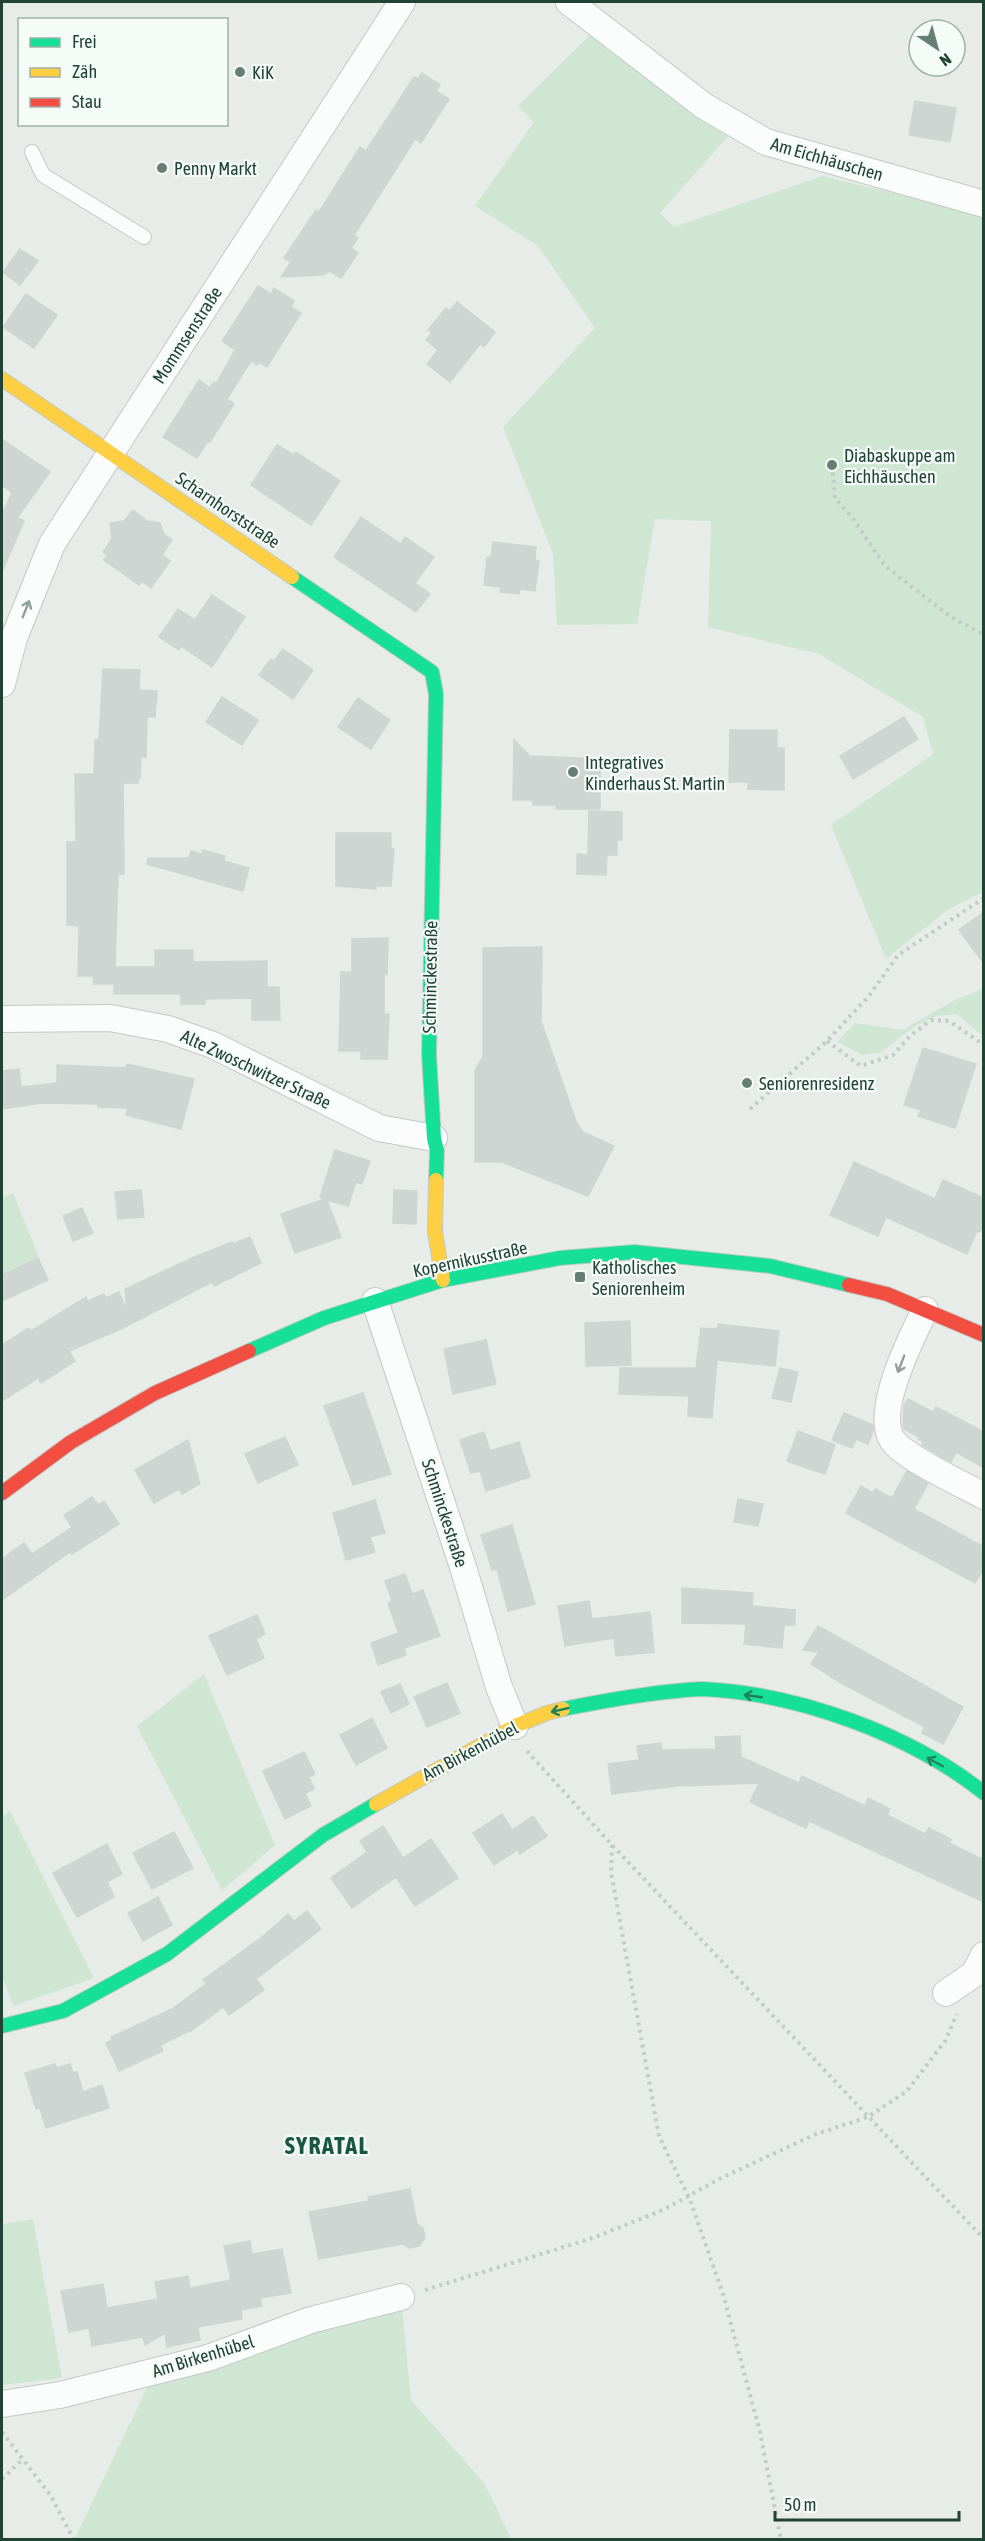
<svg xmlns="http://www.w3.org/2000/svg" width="985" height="2541" viewBox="0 0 985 2541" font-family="'Asap Condensed',sans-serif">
<rect width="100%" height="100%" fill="#e7ece9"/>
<g fill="#cfe6d3">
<polygon points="592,33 731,133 660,213 674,227 822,176 983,215 983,892 949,909 886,959 831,825 933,754 923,717 819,654 708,627 711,521 655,519 637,624 557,625 553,554 503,427 595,328 538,246 475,206 534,122 518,106"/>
<polygon points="983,989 983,1036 957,1014 936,1016 914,1027 880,1053 862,1055 837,1042 855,1023 902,1030 955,1000"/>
<polygon points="13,1193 39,1257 2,1274 2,1198"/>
<polygon points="204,1674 275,1845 222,1891 137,1726"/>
<polygon points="10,1811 94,1978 13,2006 2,1976 2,1817"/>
<polygon points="33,2219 62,2378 2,2385 2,2224"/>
<polygon points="401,2297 411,2400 485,2484 511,2539 74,2540 155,2371"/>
</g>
<g fill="#cfd5d2" stroke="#cfd5d2" stroke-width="1.5">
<polygon points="422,73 440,85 436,91 449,99 421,143 415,139 354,235 358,238 351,248 358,253 341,278 330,271 323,275 281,277 291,262 284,258 316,210 319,212 360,147 366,151 414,77 418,79"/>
<polygon points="915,101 956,108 950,142 909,135"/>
<polygon points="20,249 38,261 20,285 3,272"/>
<polygon points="258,286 271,294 274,288 294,301 291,307 301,313 267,367 259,362 257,365 251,361 227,399 234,404 210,442 208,441 197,458 163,437 199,380 210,388 214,382 216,384 235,350 222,341"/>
<polygon points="26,294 57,315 34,348 3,327"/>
<polygon points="457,302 495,332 484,347 480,344 450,382 427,364 438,350 426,340 432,333 428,330 446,308 450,311"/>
<polygon points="2,439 50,472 17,518 24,521 2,572 2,512 3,512 12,493 2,485"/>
<polygon points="277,445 294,455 296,452 340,481 311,525 251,485"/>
<polygon points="133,510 147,521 160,523 164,534 172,540 162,555 170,561 151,588 142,581 139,585 104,560 108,555 103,552 112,539 110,523 124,521"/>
<polygon points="361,517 401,544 405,537 434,557 415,583 430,594 416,612 334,557"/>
<polygon points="493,542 536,547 535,561 539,561 535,591 520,589 519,594 500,592 501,587 484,585 487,557 491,557"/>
<polygon points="212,595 245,617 212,667 181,646 179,650 159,637 178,609 195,620"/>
<polygon points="283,649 313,670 293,699 259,675 271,659 274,661"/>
<polygon points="103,669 140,670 139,690 157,691 155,717 147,717 146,757 141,757 140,778 138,778 138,783 123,783 124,874 118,874 115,967 155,967 155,950 193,950 193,962 267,961 267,987 279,987 280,1020 252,1020 252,998 205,999 205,1004 181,1004 181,994 114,994 114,984 94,984 93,976 78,976 79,926 67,925 67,842 76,842 75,774 94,774 95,740 99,740"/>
<polygon points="222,697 258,720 242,745 206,722"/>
<polygon points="358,698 390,720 371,749 338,727"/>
<polygon points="904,717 918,739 853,779 840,756"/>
<polygon points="730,730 777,730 777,748 784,748 784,790 748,789 748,782 729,782"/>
<polygon points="514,740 530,756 600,759 600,809 556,809 556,805 533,805 533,800 513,800"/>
<polygon points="589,811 622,812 622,840 617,840 617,855 607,855 606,875 577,874 577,854 588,855"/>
<polygon points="336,833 391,833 391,848 394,849 391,886 376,886 376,889 336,886"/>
<polygon points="203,850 225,856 224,861 249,868 243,891 147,864 148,858 189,858 191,851 202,854"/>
<polygon points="984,912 984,964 959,930"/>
<polygon points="388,938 387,974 384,975 384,1014 389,1014 387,1059 361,1059 361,1051 339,1051 341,972 352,972 352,939"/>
<polygon points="542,947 541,1021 577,1124 583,1132 614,1146 588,1196 502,1162 475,1162 475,1070 483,1057 483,948"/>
<polygon points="923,1048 976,1064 955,1128 918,1116 921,1110 904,1105"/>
<polygon points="127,1064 194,1079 181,1129 126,1115 128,1108 98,1107 98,1104 42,1103 2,1109 2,1071 19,1069 21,1087 57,1083 57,1065 126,1068"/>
<polygon points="335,1150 370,1161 362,1184 356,1182 348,1206 327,1200 341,1237 295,1253 281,1214 325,1199 320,1197"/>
<polygon points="854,1162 935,1199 943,1180 984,1198 984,1213 981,1218 983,1229 976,1233 967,1254 886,1217 878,1236 830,1215"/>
<polygon points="141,1190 144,1217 118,1219 115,1192"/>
<polygon points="394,1190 417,1191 416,1224 393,1223"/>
<polygon points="82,1208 93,1233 73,1241 63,1216"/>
<polygon points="250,1237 261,1263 214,1286 212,1282 123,1328 69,1351 75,1361 41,1383 38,1378 2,1401 2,1345 29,1328 31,1331 86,1297 88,1301 104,1294 106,1298 119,1292 127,1311 125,1289 192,1258 232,1242 233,1244"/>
<polygon points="38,1258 48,1280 2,1301 2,1275"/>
<polygon points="630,1321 631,1365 586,1366 585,1323"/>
<polygon points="718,1324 779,1331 775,1366 717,1360 712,1418 688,1416 689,1396 619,1394 620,1368 696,1368 701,1328 717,1329"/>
<polygon points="486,1340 496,1384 453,1394 444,1349"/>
<polygon points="780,1368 798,1372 791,1402 772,1398"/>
<polygon points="363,1393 391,1474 353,1485 324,1406"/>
<polygon points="908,1399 933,1412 936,1407 984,1432 984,1468 956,1452 951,1462 922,1445 924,1442 918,1439 919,1437 904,1429 903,1425 904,1405"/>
<polygon points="844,1413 873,1425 873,1431 868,1444 856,1439 852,1448 832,1440"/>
<polygon points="798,1431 835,1445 825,1474 787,1461"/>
<polygon points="484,1432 490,1451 519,1442 530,1477 486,1491 480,1471 471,1473 460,1440"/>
<polygon points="285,1437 298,1465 258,1483 245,1454"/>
<polygon points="188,1440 200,1484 182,1494 179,1489 154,1503 135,1470"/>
<polygon points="907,1471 928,1484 914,1509 984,1547 984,1568 975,1583 846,1513 861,1486 873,1493 875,1489 892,1498"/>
<polygon points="92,1497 98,1505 104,1501 119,1524 72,1554 70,1552 2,1600 2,1559 24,1543 32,1554 72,1527 64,1515"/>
<polygon points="738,1499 763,1504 758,1526 734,1522"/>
<polygon points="375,1500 385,1533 370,1537 375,1552 346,1560 333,1513"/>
<polygon points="512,1525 535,1604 508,1611 497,1569 492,1570 481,1535"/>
<polygon points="405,1574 412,1594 423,1590 440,1636 404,1648 406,1655 378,1665 371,1643 398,1633 404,1648 388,1603 392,1601 385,1581"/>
<polygon points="682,1588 753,1593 752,1606 795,1610 795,1625 784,1625 782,1648 744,1644 746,1624 682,1623"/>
<polygon points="589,1601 592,1619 650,1612 654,1652 616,1656 614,1638 565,1646 558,1606"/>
<polygon points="257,1615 265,1634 256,1639 264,1658 227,1675 209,1636"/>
<polygon points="818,1626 963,1707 943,1744 922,1733 925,1727 841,1683 811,1664 819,1652 803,1650"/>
<polygon points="447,1683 460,1713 427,1727 414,1697"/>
<polygon points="400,1684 409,1704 391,1713 381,1692"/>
<polygon points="372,1718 387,1748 356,1765 340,1735"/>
<polygon points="740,1736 741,1757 799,1783 802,1776 865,1806 868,1798 890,1809 887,1815 925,1834 929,1828 951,1839 949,1843 984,1860 984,1902 809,1821 806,1828 750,1802 759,1783 685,1786 685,1785 612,1794 608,1764 639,1760 637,1746 661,1743 662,1750 716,1749 715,1737"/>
<polygon points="304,1752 315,1774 309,1777 314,1789 305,1793 311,1806 285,1819 263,1771"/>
<polygon points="502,1814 512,1830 533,1816 547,1836 520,1854 517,1850 494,1865 473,1833"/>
<polygon points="383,1826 403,1858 431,1839 458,1878 415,1906 396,1877 352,1908 331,1878 367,1852 360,1841"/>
<polygon points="174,1832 193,1868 152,1889 133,1853"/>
<polygon points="107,1844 122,1874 107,1882 114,1897 77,1917 53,1873"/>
<polygon points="158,1897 172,1925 143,1941 128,1913"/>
<polygon points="307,1911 321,1929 256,1979 264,1990 229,2015 223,2007 194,2029 160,2045 163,2051 119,2071 106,2043 112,2040 111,2037 172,2009 206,1984 203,1980 262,1937 288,1914 294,1921"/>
<polygon points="55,2064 57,2068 70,2064 73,2073 77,2072 83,2092 102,2085 109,2108 46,2128 40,2108 36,2109 25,2073"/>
<polygon points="410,2189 417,2224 423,2228 425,2238 419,2246 410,2248 403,2244 319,2259 309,2212 369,2201 368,2197"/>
<polygon points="250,2241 252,2254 282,2249 291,2293 260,2298 262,2306 241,2310 242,2319 198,2327 200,2340 167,2347 165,2333 145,2345 143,2337 92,2346 89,2328 69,2332 61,2291 103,2284 107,2308 158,2299 155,2282 188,2276 190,2288 231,2280 224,2246"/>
</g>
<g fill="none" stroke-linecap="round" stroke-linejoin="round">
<defs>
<polyline id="lane" points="32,152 43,175 144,237"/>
<g id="street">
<polyline points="569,2 704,106 766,142 984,204"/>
<polyline points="2,684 14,638 52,544 402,2"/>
<polyline points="2,1019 110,1018 168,1029 213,1045 379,1128 434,1138"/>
<polyline points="375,1301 463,1567 499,1687 515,1726"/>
<path d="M 925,1310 C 911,1338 873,1413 893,1441 C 907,1459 962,1484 984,1496"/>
<polyline points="946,1993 974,1974 984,1955"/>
<polyline points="2,2404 60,2395 208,2358 311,2320 401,2297"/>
</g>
<g id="fast">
<polyline points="292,577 432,672 436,694 429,1055 434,1138 437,1151 436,1180"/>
<polyline points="249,1351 324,1318 443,1280 560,1258 634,1252 770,1266 849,1285"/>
<path d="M 563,1709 C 598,1702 631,1696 666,1692 C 678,1691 691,1689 702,1689 C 797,1693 910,1734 984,1793"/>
<polyline points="2,2026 63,2011 167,1954 323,1835 376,1804"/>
</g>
<g id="slow">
<polyline points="2,379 292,577"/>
<polyline points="436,1180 435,1232 443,1280"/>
<polyline points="376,1804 515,1726 547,1713 563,1709"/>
</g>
<g id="jam">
<polyline points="849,1285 887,1294 984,1335"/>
<polyline points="2,1493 71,1442 155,1393 249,1351"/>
</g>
</defs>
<use href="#lane" stroke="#c4c9c6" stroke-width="16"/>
<use href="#street" stroke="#c4c9c6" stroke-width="28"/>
<use href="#fast" stroke="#c2cac6" stroke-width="16"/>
<use href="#slow" stroke="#c2cac6" stroke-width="16"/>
<use href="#jam" stroke="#c2cac6" stroke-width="16"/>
<g stroke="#c2ccc7" stroke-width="4" stroke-dasharray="3 4.5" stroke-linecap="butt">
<polyline points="832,465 835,498 854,520 885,566 951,617 984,635"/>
<polyline points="984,756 984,769"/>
<polyline points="827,1041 861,1066 893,1055 910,1036 931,1020 949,1021 984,1045"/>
<polyline points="750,1109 827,1041 869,996 898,955 984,898"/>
<polyline points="527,1751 612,1845 984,2239"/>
<polyline points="612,1845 611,1872 659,2136 690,2200 723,2294 760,2432 781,2540"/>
<polyline points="425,2290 593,2238 665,2209 719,2179 816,2134 868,2117 907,2091 945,2041 957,2014"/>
<polyline points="2,2432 51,2496 74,2540"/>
<polyline points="2,2479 23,2459"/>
</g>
<use href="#lane" stroke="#fbfcfc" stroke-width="14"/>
<use href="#street" stroke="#fbfcfc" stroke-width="26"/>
<use href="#fast" stroke="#16e098" stroke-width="14"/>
<use href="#slow" stroke="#ffcf43" stroke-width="14"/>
<use href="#jam" stroke="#f24e42" stroke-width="14"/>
</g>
<defs><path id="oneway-shaft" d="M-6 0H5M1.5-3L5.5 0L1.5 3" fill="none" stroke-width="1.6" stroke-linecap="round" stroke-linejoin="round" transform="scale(1.5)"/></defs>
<g stroke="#8ea099">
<use href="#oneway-shaft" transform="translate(26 609) rotate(-68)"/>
<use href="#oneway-shaft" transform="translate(901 1364) rotate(111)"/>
</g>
<g stroke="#1d825d">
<use href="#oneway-shaft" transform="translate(753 1696) rotate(-172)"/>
<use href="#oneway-shaft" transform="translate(560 1710) rotate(167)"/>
<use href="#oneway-shaft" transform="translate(935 1762) rotate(-152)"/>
</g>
<g fill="#667e75" stroke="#f5fbf7" stroke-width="2">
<circle cx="240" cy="72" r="6"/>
<circle cx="162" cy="168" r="6"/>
<circle cx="832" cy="465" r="6"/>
<circle cx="573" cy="772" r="6"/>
<circle cx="747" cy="1083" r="6"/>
<rect x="574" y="1271" width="12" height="12" rx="3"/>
</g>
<g text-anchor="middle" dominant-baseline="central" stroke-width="4.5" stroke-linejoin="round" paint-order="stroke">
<g font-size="18" fill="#214336" stroke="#f5fbf7" text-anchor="start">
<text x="252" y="72">KiK</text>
<text x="174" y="168">Penny Markt</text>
<text x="844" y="455">Diabaskuppe am<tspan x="844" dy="21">Eichhäuschen</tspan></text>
<text x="585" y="762">Integratives<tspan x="585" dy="21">Kinderhaus St. Martin</tspan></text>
<text x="759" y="1083">Seniorenresidenz</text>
<text x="592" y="1267">Katholisches<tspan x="592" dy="21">Seniorenheim</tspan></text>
</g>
<g font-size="18" fill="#214336" stroke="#f5fbf7">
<text transform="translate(827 159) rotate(16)">Am Eichhäuschen</text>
<text transform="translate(187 335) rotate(-57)">Mommsenstraße</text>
<text transform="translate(228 510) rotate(34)">Scharnhorststraße</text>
<text transform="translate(430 977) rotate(-89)">Schminckestraße</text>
<text transform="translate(256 1069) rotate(25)">Alte Zwoschwitzer Straße</text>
<text transform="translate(470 1259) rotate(-12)">Kopernikusstraße</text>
<text transform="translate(445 1513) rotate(72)">Schminckestraße</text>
<text transform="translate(470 1751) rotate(-28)">Am Birkenhübel</text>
<text transform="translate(203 2356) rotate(-17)">Am Birkenhübel</text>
</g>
<g font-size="24" font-weight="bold" letter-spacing="1.5" fill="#1a5743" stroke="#f5fbf7">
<text x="327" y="2145">SYRATAL</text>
</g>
</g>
<rect width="985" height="2541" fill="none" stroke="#214336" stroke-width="6"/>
<rect x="18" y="18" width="210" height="108" fill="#f5fbf7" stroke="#a0b1aa" stroke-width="1.5"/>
<rect x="30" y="38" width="30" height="9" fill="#16e098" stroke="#a0b1aa" stroke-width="1.5"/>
<text x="72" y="48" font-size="18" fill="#214336">Frei</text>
<rect x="30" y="68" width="30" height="9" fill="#ffcf43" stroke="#a0b1aa" stroke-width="1.5"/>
<text x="72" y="78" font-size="18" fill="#214336">Zäh</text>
<rect x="30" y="98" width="30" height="9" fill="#f24e42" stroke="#a0b1aa" stroke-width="1.5"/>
<text x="72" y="108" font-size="18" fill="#214336">Stau</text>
<g transform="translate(937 48) rotate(144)"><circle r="28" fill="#f5fbf7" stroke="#a0b1aa" stroke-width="1.5"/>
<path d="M0-4.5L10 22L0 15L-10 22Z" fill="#667e75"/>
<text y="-9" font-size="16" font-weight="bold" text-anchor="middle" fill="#214336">N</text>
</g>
<path d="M775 2511v9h184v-9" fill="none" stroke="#214336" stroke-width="3"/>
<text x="784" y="2511" font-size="18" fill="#214336" stroke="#f5fbf7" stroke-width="4.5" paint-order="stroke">50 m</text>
</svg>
